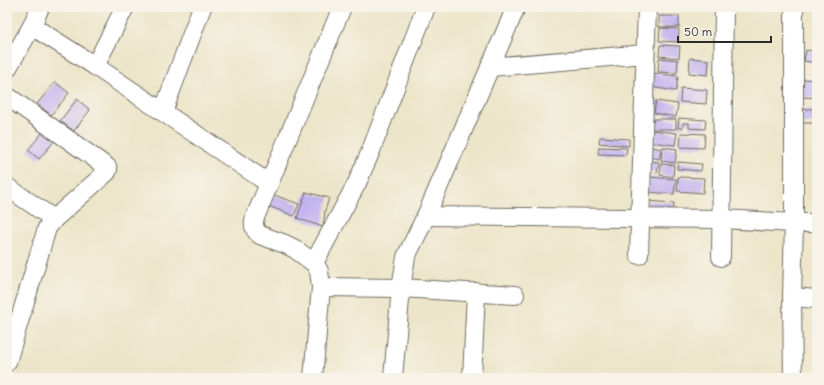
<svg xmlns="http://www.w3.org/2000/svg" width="824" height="385" viewBox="0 0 824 385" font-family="Delius,sans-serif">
<rect width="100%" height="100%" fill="#f7f3e8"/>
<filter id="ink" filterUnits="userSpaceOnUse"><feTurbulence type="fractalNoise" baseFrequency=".025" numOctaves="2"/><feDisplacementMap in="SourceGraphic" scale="8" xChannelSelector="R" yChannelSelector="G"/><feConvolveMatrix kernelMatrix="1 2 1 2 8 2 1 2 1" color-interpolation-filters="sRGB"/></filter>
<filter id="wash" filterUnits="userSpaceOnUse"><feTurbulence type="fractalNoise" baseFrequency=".012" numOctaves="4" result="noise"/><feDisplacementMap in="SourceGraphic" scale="16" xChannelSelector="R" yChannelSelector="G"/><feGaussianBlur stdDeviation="0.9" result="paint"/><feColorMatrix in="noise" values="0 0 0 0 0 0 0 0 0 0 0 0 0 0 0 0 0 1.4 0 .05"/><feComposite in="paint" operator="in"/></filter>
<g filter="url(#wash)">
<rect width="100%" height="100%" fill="#ede5c9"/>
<g id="blocks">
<g fill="#c2b4ef">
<rect x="659" y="16" width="20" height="11"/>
<polygon points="660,28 679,29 678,42 659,41"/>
<polygon points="660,45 680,46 679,58 659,56"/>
<polygon points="806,50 817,52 817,63 804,61"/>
<polygon points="659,58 678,60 677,73 658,72"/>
<polygon points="690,58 709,60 708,75 689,73"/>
<polygon points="652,73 678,76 676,91 650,87"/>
<polygon points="803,79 817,80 817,98 802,97"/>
<polygon points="55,82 69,93 51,115 37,104"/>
<polygon points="681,88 707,90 706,104 680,102"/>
<polygon points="77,99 90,110 74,131 60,121"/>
<polygon points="656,101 678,104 676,117 654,113"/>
<rect x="802" y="109" width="15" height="14"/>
<polygon points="679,118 706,120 705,129 689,128 689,123 683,123 683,128 678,128"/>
<polygon points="654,119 676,119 676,129 651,129"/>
<polygon points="46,128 57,138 39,159 28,150"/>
<polygon points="651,130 677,133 675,145 650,142"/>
<polygon points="681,133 705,134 704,148 680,147"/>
<polygon points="600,137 629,139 629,146 599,143"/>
<polygon points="599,147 627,148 626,155 598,154"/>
<polygon points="652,147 661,149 659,159 649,157"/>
<polygon points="662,147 677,149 675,163 661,161"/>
<polygon points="648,161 659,162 657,173 647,171"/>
<polygon points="678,162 702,164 701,171 677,169"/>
<polygon points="661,164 674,165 673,177 660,175"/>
<polygon points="649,177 676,179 674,194 647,192"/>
<polygon points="678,177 704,178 703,193 677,191"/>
<polygon points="306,192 329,198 325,211 323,227 297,218"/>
<polygon points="274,195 299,204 294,216 266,205"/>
<polygon points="647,201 674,203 673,213 646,210"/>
</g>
</g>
</g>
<g filter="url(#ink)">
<use href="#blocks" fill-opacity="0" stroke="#6f6c62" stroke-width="1"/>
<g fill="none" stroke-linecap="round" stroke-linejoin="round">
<defs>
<g id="minor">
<polyline points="32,26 95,66 268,183"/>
<polyline points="95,66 125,7"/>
<polyline points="490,67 645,54"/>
<polyline points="7,69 32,26 40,7"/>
<polyline points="7,96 107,167 108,169 107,172 54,219 47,228 7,362"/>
<polyline points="163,112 202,7"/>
<polyline points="7,187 54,219"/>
<polyline points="426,216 722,219 794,223 817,223"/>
<polyline points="639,255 647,7"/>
<polyline points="721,257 724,7"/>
<polyline points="314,263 357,183 370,153 426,7"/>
<polyline points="321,287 401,288 515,295"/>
<polyline points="792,297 817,299"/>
<path d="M 313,378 L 321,287 L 319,271 L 314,263 L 295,249 L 285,244 L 260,235 C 255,231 253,226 254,220 L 342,7"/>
<polyline points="393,378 401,288 406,257 426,216 516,7"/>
<polyline points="472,378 476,292"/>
<polyline points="793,378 792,297 794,223 794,7"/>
</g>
</defs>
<use href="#minor" stroke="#6f6c62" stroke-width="20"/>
<use href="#minor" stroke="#fff" stroke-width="18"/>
</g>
</g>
<rect width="824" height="385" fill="none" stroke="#f7f3e8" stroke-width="24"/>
<path d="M678 36v6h93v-6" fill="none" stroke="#2b2b2b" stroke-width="2"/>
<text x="684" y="36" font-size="12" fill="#2b2b2b" stroke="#f7f3e8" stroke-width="3" paint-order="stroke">50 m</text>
</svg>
